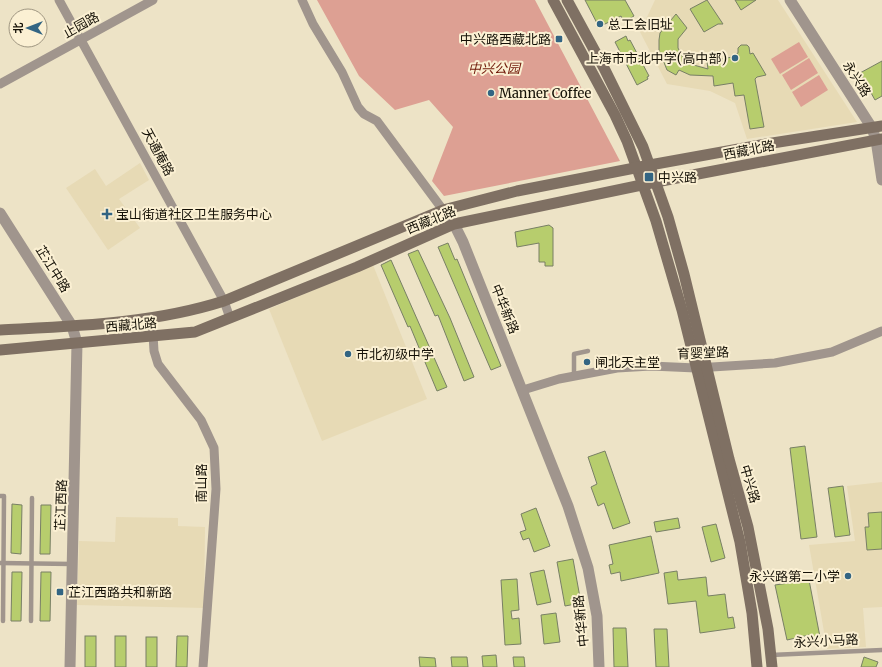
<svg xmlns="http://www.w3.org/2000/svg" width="882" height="667" viewBox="0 0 882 667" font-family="Merriweather,'Noto Sans SC',serif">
<rect width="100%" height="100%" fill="#ede3c6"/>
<g fill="#e7dab5">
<polygon points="655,0 778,0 857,122 747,139 735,103 710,91 667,84 640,32"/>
<polygon points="140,163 149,180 119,199 140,228 108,250 66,188 95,169 106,186"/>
<polygon points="373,265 427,399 322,441 269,309"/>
<polygon points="882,482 882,607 863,608 866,647 827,649 809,545 855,541 847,486"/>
<polygon points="116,517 178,518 178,526 205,527 204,608 77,605 79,541 115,542"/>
</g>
<g fill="#dda093">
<polygon points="317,0 535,0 620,161 444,196 432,181 453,127 429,100 395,110 359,76"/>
<polygon points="799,42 808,57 780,74 771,59"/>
<polygon points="809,58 818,73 791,90 782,75"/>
<polygon points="819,75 828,90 801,107 792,92"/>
</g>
<g fill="#b7cd6d" stroke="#787f65">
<polygon points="585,0 625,0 634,16 624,22 621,16 599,27"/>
<polygon points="707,0 723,24 718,24 704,32 690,9"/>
<polygon points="735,0 756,0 741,10"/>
<polygon points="676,14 687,28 678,39 678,48 683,58 690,64 708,69 707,62 732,57 738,53 738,48 741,45 747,45 749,47 750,54 753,53 766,75 757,77 755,79 764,127 750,129 744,95 735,96 733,83 714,86 713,76 690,75 679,70 676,75 667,70 659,50 659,40 660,33"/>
<polygon points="626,36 628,41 630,40 649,76 647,77 648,79 637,85 615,42"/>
<polygon points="882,61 882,96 875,100 860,73"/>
<polygon points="549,225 553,228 553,266 545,266 545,262 539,262 539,243 517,247 515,232"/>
<polygon points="448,243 455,260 457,259 501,366 491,370 438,247"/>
<polygon points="418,250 450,318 474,377 464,381 438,315 435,316 408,254"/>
<polygon points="391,260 447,387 437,391 410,326 408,327 381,265"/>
<polygon points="805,446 817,537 801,539 790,448"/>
<polygon points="605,451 630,523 613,529 604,503 598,506 591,487 597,484 588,457"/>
<polygon points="843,486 850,535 835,537 828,488"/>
<polygon points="12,504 22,505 21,554 11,553"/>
<polygon points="41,505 51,505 50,554 40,554"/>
<polygon points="536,508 550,546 534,552 529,538 523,540 520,532 526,530 521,514"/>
<polygon points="882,512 882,549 867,550 865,527 869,527 868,513"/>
<polygon points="678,518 680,528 656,532 654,522"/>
<polygon points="716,524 725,558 711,562 702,527"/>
<polygon points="651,536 659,573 621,581 620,572 611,574 609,565 613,564 609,545"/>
<polygon points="573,559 581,603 565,606 557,562"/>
<polygon points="544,570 551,602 537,605 530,573"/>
<polygon points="677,571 678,580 706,577 708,596 725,594 728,618 733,617 735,628 700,633 696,601 668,604 664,573"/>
<polygon points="12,572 22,572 21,621 11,621"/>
<polygon points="41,572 51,572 50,621 40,621"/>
<polygon points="517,579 519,610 511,611 512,619 519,618 521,644 505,645 501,580"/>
<polygon points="809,580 820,637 810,639 809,635 787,640 775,585"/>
<polygon points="556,613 560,642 544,644 541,615"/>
<polygon points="613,628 626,628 628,667 614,667"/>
<polygon points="654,629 667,629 669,667 656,667"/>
<rect x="85" y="636" width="11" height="31"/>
<rect x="115" y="636" width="11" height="31"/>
<polygon points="177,636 188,636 187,667 176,667"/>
<rect x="146" y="637" width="11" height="30"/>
<polygon points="496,655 497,667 483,667 482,656"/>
<polygon points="419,657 435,658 436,667 420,667"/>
<polygon points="451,657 467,657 468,667 452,667"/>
<polygon points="513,657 524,657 525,667 514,667"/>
<polygon points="864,657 878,662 876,667 861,667"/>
</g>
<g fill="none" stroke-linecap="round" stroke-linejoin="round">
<g stroke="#a0958d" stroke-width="4.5">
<polyline points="574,376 574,354 588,351"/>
<polyline points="0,496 4,496 3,621"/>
<polyline points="0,563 72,564"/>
<polyline points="31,621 32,498"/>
<polyline points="771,655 882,650"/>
</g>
<g stroke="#a0958d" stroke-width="9">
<polyline points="59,0 224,301 230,318"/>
<polyline points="302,0 313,24 342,72 358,107 364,114 377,121 443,210"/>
<polyline points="0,84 153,0"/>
<polyline points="152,318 154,351 158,364 201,420 214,448 216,489 203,667"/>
<polyline points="523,390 559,379 617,368 651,366 696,368 775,363 832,352 882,331"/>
</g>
<g stroke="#a0958d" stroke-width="11">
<polyline points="790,0 872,128 876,140 882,180"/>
<polyline points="443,210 454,224 463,242 568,506 588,568 597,616 599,667"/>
<polyline points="0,213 72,326 77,343 70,667"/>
</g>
<g stroke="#7f7063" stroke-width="11">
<polyline points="553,0 615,115 627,141 656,221 682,310 740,542 752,613 757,667"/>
<polyline points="567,0 604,68 643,147 668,217 684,274 729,459 748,527 768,629 772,667"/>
<path d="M 0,330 C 75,326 152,324 224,301 L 443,210 L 517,191 L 650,165 L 766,144 L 882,126"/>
<polyline points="0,350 195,332 357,267 454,224 656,182 882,139"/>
</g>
</g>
<g fill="#336583" stroke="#fbf0d3" stroke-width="1.5">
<circle cx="600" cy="24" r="4"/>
<rect x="555" y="35" width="8" height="8" rx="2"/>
<circle cx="735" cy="58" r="4"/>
<circle cx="491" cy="93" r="4"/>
<rect x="644" y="172" width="10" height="10" rx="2"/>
<path d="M105 208h4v4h4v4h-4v4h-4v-4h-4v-4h4z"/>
<circle cx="348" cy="354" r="4"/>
<circle cx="587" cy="362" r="4"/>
<circle cx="848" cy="576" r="4"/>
<rect x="56" y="588" width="8" height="8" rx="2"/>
</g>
<g text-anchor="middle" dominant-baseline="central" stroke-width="4" stroke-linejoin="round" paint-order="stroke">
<g font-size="13" fill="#141006" stroke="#fbf0d3" text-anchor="start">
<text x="608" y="24">总工会旧址</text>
<text x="551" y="39" text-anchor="end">中兴路西藏北路</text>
<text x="727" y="58" text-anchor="end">上海市市北中学(高中部)</text>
<text x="499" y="93">Manner Coffee</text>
<text x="658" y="177">中兴路</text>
<text x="116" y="214">宝山街道社区卫生服务中心</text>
<text x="356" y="354">市北初级中学</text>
<text x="595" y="362">闸北天主堂</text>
<text x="840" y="576" text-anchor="end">永兴路第二小学</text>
<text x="68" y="592">芷江西路共和新路</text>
</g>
<g font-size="13" fill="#141006" stroke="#fbf0d3">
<text transform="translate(81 25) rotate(-29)">止园路</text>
<text transform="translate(857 79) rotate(57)">永兴路</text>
<text transform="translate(749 150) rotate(-11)">西藏北路</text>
<text transform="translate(158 152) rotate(62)">天通庵路</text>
<text transform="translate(431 220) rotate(-22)">西藏北路</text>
<text transform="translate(53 269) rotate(58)">芷江中路</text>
<text transform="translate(505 309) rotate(68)">中华新路</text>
<text transform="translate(131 325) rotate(-5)">西藏北路</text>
<text transform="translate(703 353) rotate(-2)">育婴堂路</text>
<text transform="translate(201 483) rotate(-90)">南山路</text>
<text transform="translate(750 484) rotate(74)">中兴路</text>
<text transform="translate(61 505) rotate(-88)">芷江西路</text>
<text transform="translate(581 621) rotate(-96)">中华新路</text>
<text transform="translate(826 641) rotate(-3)">永兴小马路</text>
</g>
<g font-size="13" font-style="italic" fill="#6e1606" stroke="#fbf0d3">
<text x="494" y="68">中兴公园</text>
</g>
</g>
<g transform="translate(28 28) rotate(270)"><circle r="19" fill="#fbf0d3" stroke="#9f9681"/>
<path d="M0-3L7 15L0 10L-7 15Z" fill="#336583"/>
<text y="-6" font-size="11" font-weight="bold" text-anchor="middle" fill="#141006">北</text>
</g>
</svg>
